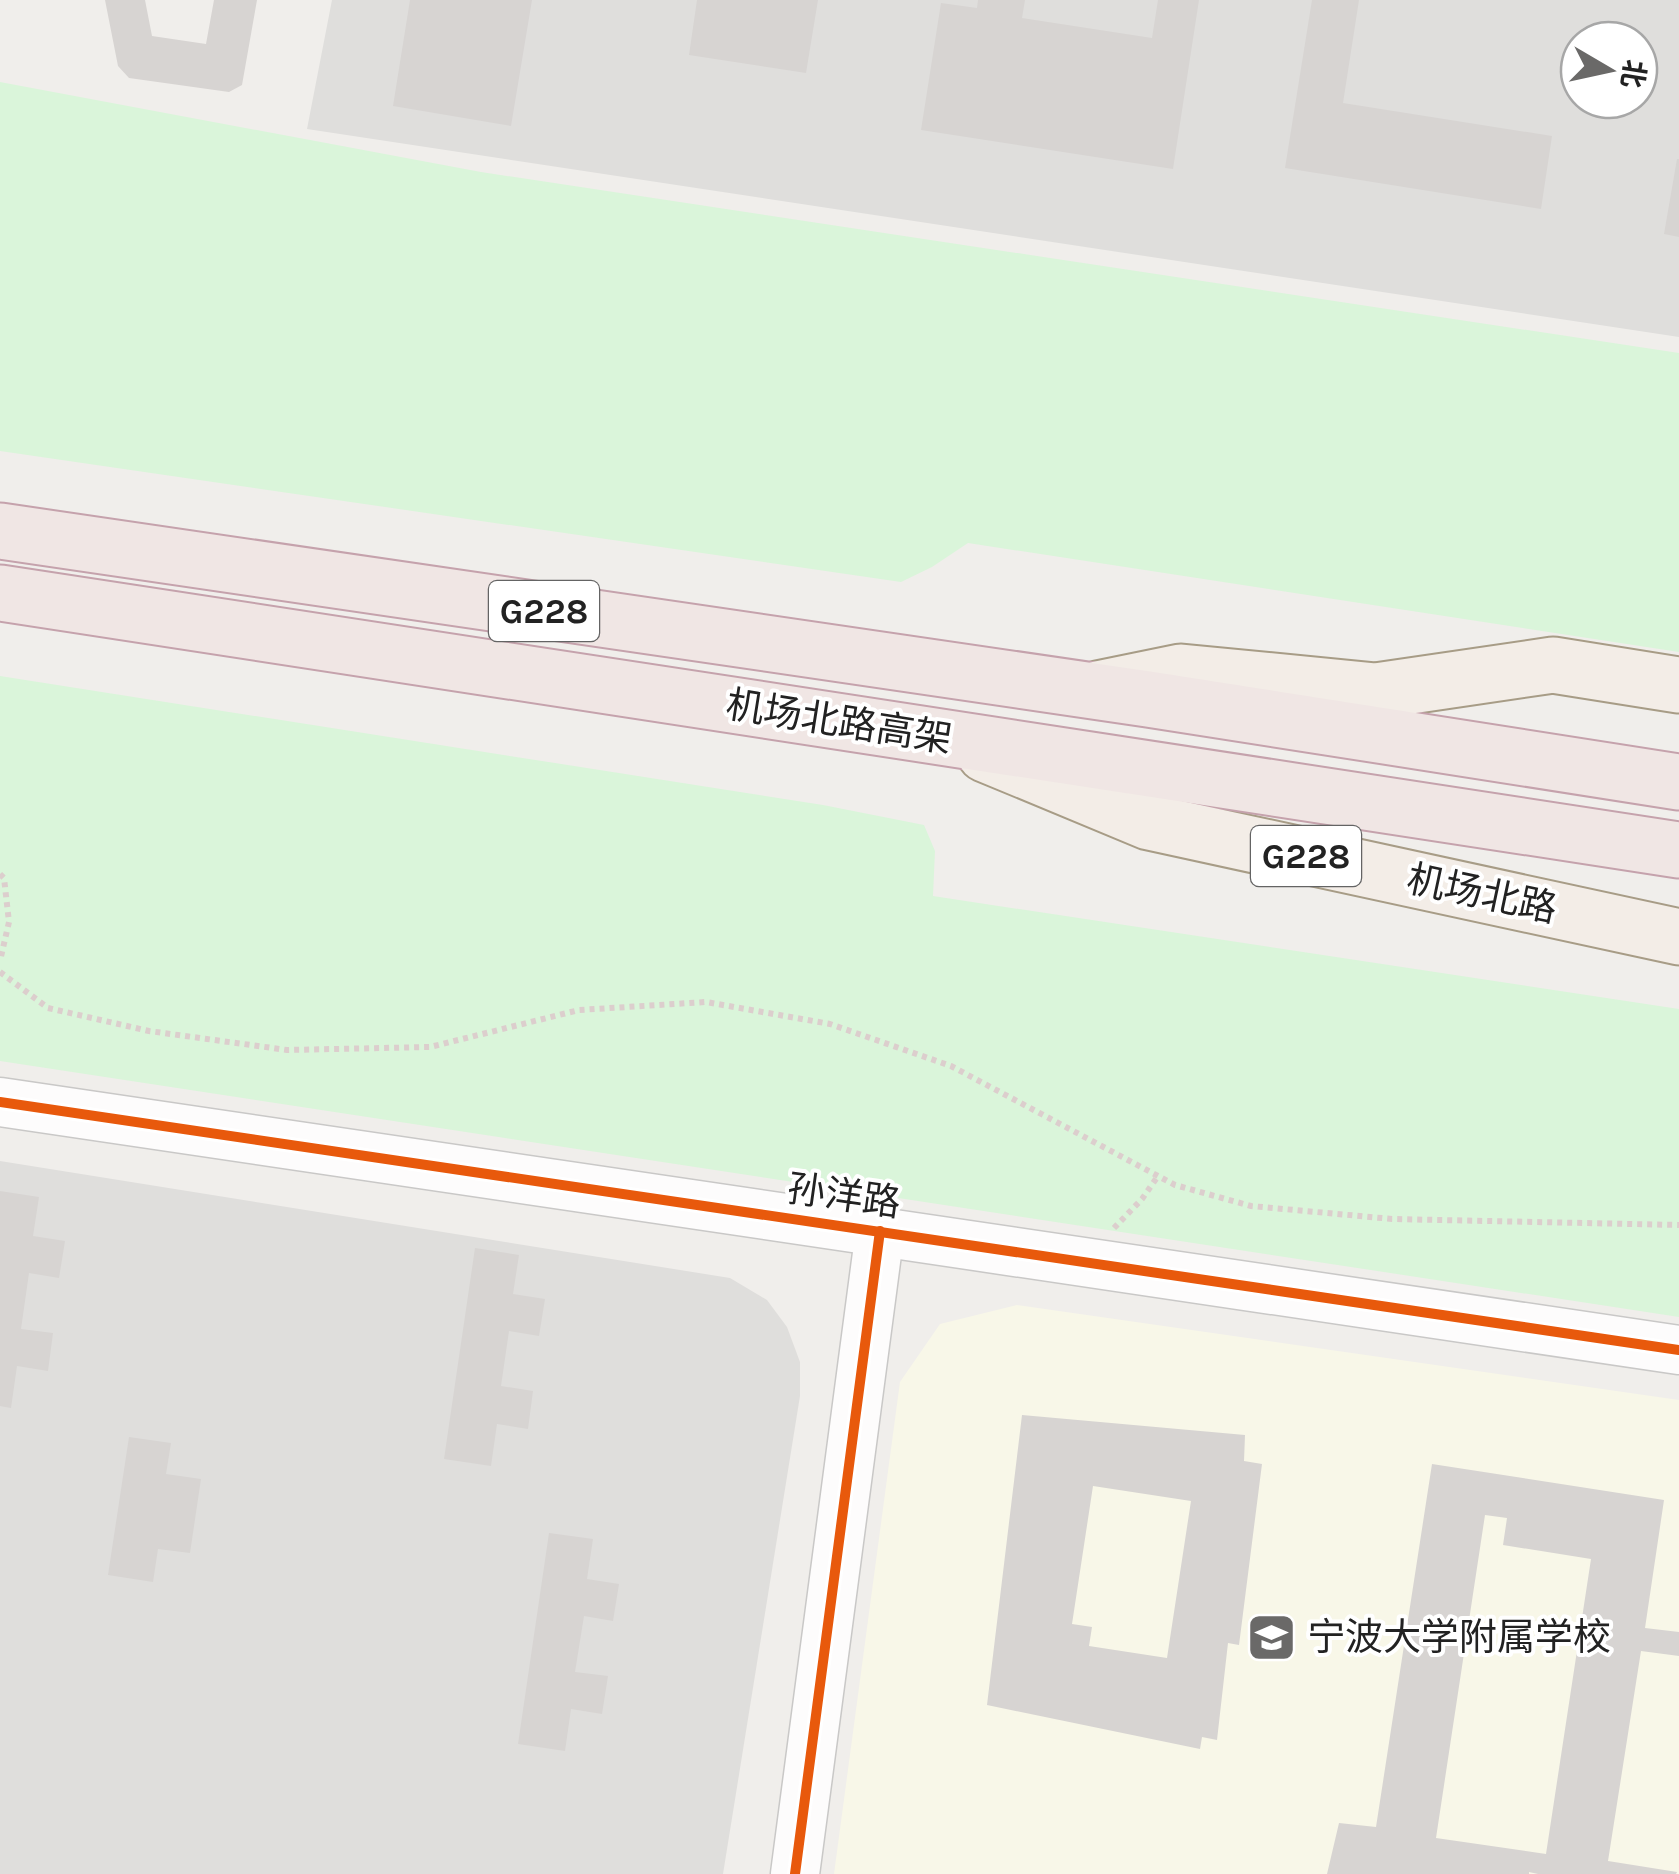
<svg xmlns="http://www.w3.org/2000/svg" width="1679" height="1874" viewBox="0 0 1679 1874" font-family="Karla,'Noto Sans SC',sans-serif">
<rect width="100%" height="100%" fill="#f0eeeb"/>
<g fill="#dfdedc" fill-rule="evenodd">
<path d="M 332,0 L 1679,0 L 1679,337 L 307,129 ZM 1579,40 L 1639,40 L 1639,100 L 1579,100 Z"/>
<polygon points="0,1161 730,1278 767,1300 787,1327 800,1362 800,1396 723,1874 0,1874"/>
</g>
<polygon fill="#f8f7e8" points="1017,1305 1679,1400 1679,1874 834,1874 900,1382 940,1324"/>
<g fill="#daf5da">
<polygon points="0,82 481,172 1679,353 1679,652 968,543 932,567 901,582 0,451"/>
<polygon points="0,676 823,805 924,825 935,851 933,896 1679,1009 1679,1317 0,1061"/>
</g>
<g fill="#d7d4d2" fill-rule="evenodd">
<polygon points="105,0 145,0 152,36 206,44 214,0 257,0 242,85 229,92 129,78 118,66"/>
<polygon points="410,0 532,0 511,126 393,106"/>
<polygon points="697,0 818,0 806,73 689,55"/>
<polygon points="978,0 1025,0 1022,18 1152,38 1158,0 1199,0 1173,169 921,130 941,3 977,8"/>
<polygon points="1312,0 1359,0 1343,103 1552,136 1541,209 1285,168"/>
<polygon points="1677,159 1679,159 1679,237 1664,234"/>
<polygon points="0,1191 39,1197 33,1236 65,1241 59,1278 29,1273 21,1329 53,1333 48,1371 17,1366 11,1408 0,1406"/>
<polygon points="475,1248 519,1255 513,1294 545,1299 539,1336 509,1331 501,1386 533,1391 528,1429 497,1424 491,1466 444,1459"/>
<path d="M 1022,1415 L 1245,1435 L 1244,1461 L 1262,1464 L 1239,1645 L 1228,1643 L 1217,1740 L 1202,1737 L 1200,1749 L 987,1705 ZM 1093,1486 L 1191,1501 L 1167,1658 L 1089,1646 L 1092,1627 L 1072,1624 Z"/>
<polygon points="129,1437 171,1443 166,1474 201,1479 190,1553 158,1549 153,1582 108,1575"/>
<path d="M 1432,1464 L 1664,1500 L 1645,1628 L 1679,1632 L 1679,1656 L 1641,1651 L 1608,1861 L 1677,1872 L 1676,1874 L 1538,1874 L 1529,1872 L 1529,1874 L 1327,1874 L 1339,1823 L 1376,1827 ZM 1485,1515 L 1507,1518 L 1503,1545 L 1591,1559 L 1546,1854 L 1436,1838 Z"/>
<polygon points="549,1533 593,1539 587,1579 619,1584 613,1621 584,1616 575,1672 608,1676 602,1714 571,1709 565,1751 518,1744"/>
</g>
<g fill="none" stroke-linecap="round" stroke-linejoin="round">
<defs>
<g id="tertiary">
<polyline points="0,1102 1679,1350"/>
<polyline points="795,1874 880,1231"/>
</g>
<g id="primary">
<polyline points="1098,689 1181,672 1376,691 1553,665 1679,685"/>
<polyline points="985,754 1149,822 1679,937"/>
</g>
<g id="trunk">
<polyline points="0,531 1148,699 1679,782"/>
<polyline points="0,593 1679,850"/>
</g>
</defs>
<use href="#tertiary" stroke="#c9c8c7" stroke-width="51"/>
<use href="#primary" stroke="#a79c86" stroke-width="59"/>
<use href="#trunk" stroke="#c5a2ac" stroke-width="59"/>
<g stroke="#dccecd" stroke-width="6" stroke-dasharray="5 5" stroke-linecap="butt">
<polyline points="0,874 4,878 9,922 0,961"/>
<polyline points="0,972 48,1008 149,1031 287,1050 430,1047 579,1010 706,1002 830,1024 951,1066 1175,1185 1251,1206 1392,1219 1679,1225"/>
<polyline points="1114,1228 1142,1199 1158,1176"/>
</g>
<use href="#tertiary" stroke="#fdfcfc" stroke-width="48"/>
<use href="#primary" stroke="#f3ede7" stroke-width="55"/>
<use href="#trunk" stroke="#f0e6e4" stroke-width="55"/>
<defs>
<g id="cycleway">
<polyline points="0,1102 1679,1350"/>
<polyline points="795,1874 880,1231"/>
</g>
</defs>
<use href="#cycleway" stroke="#fff" stroke-width="16"/>
<use href="#cycleway" stroke="#e8590c" stroke-width="10"/>
</g>
<defs>
<symbol id="school-square" viewBox="-11 -11 22 22"><rect x="-9" y="-9" width="18" height="18" rx="4" fill="#6a6968" stroke="#fff"/><path d="M0-5L7-2L0 1L-7-2ZM-4 1L0 2.5L4 1V4Q0 6-4 4Z" fill="#fff"/></symbol>
</defs>
<g fill-rule="evenodd">
<use href="#school-square" x="1244" y="1610" width="55" height="55"/>
</g>
<g text-anchor="middle" dominant-baseline="central" stroke-width="8" stroke-linejoin="round" paint-order="stroke">
<g fill="#fff" stroke="#646464" stroke-width="2.5">
<rect x="489" y="581" width="110" height="60" rx="8"/>
<rect x="1251" y="826" width="110" height="60" rx="8"/>
</g>
<g font-size="35" font-weight="bold" fill="#222">
<text x="544" y="611">G228</text>
<text x="1306" y="856">G228</text>
</g>
<g font-size="38" fill="#222" stroke="#fff">
<text transform="translate(839 722) rotate(9)">机场北路高架</text>
<text transform="translate(1482 894) rotate(12)">机场北路</text>
<text transform="translate(844 1196) rotate(8)">孙洋路</text>
</g>
<g font-size="38" fill="#222" stroke="#fff" text-anchor="start">
<text x="1307" y="1637">宁波大学附属学校</text>
</g>
</g>
<g transform="translate(1609 70) rotate(99)"><circle r="48" fill="#ffffff" stroke="#a7a7a7" stroke-width="2.5"/>
<path d="M0-8L18 38L0 25L-18 38Z" fill="#6a6968"/>
<text y="-15" font-size="28" font-weight="bold" text-anchor="middle" fill="#222222">北</text>
</g>
</svg>
